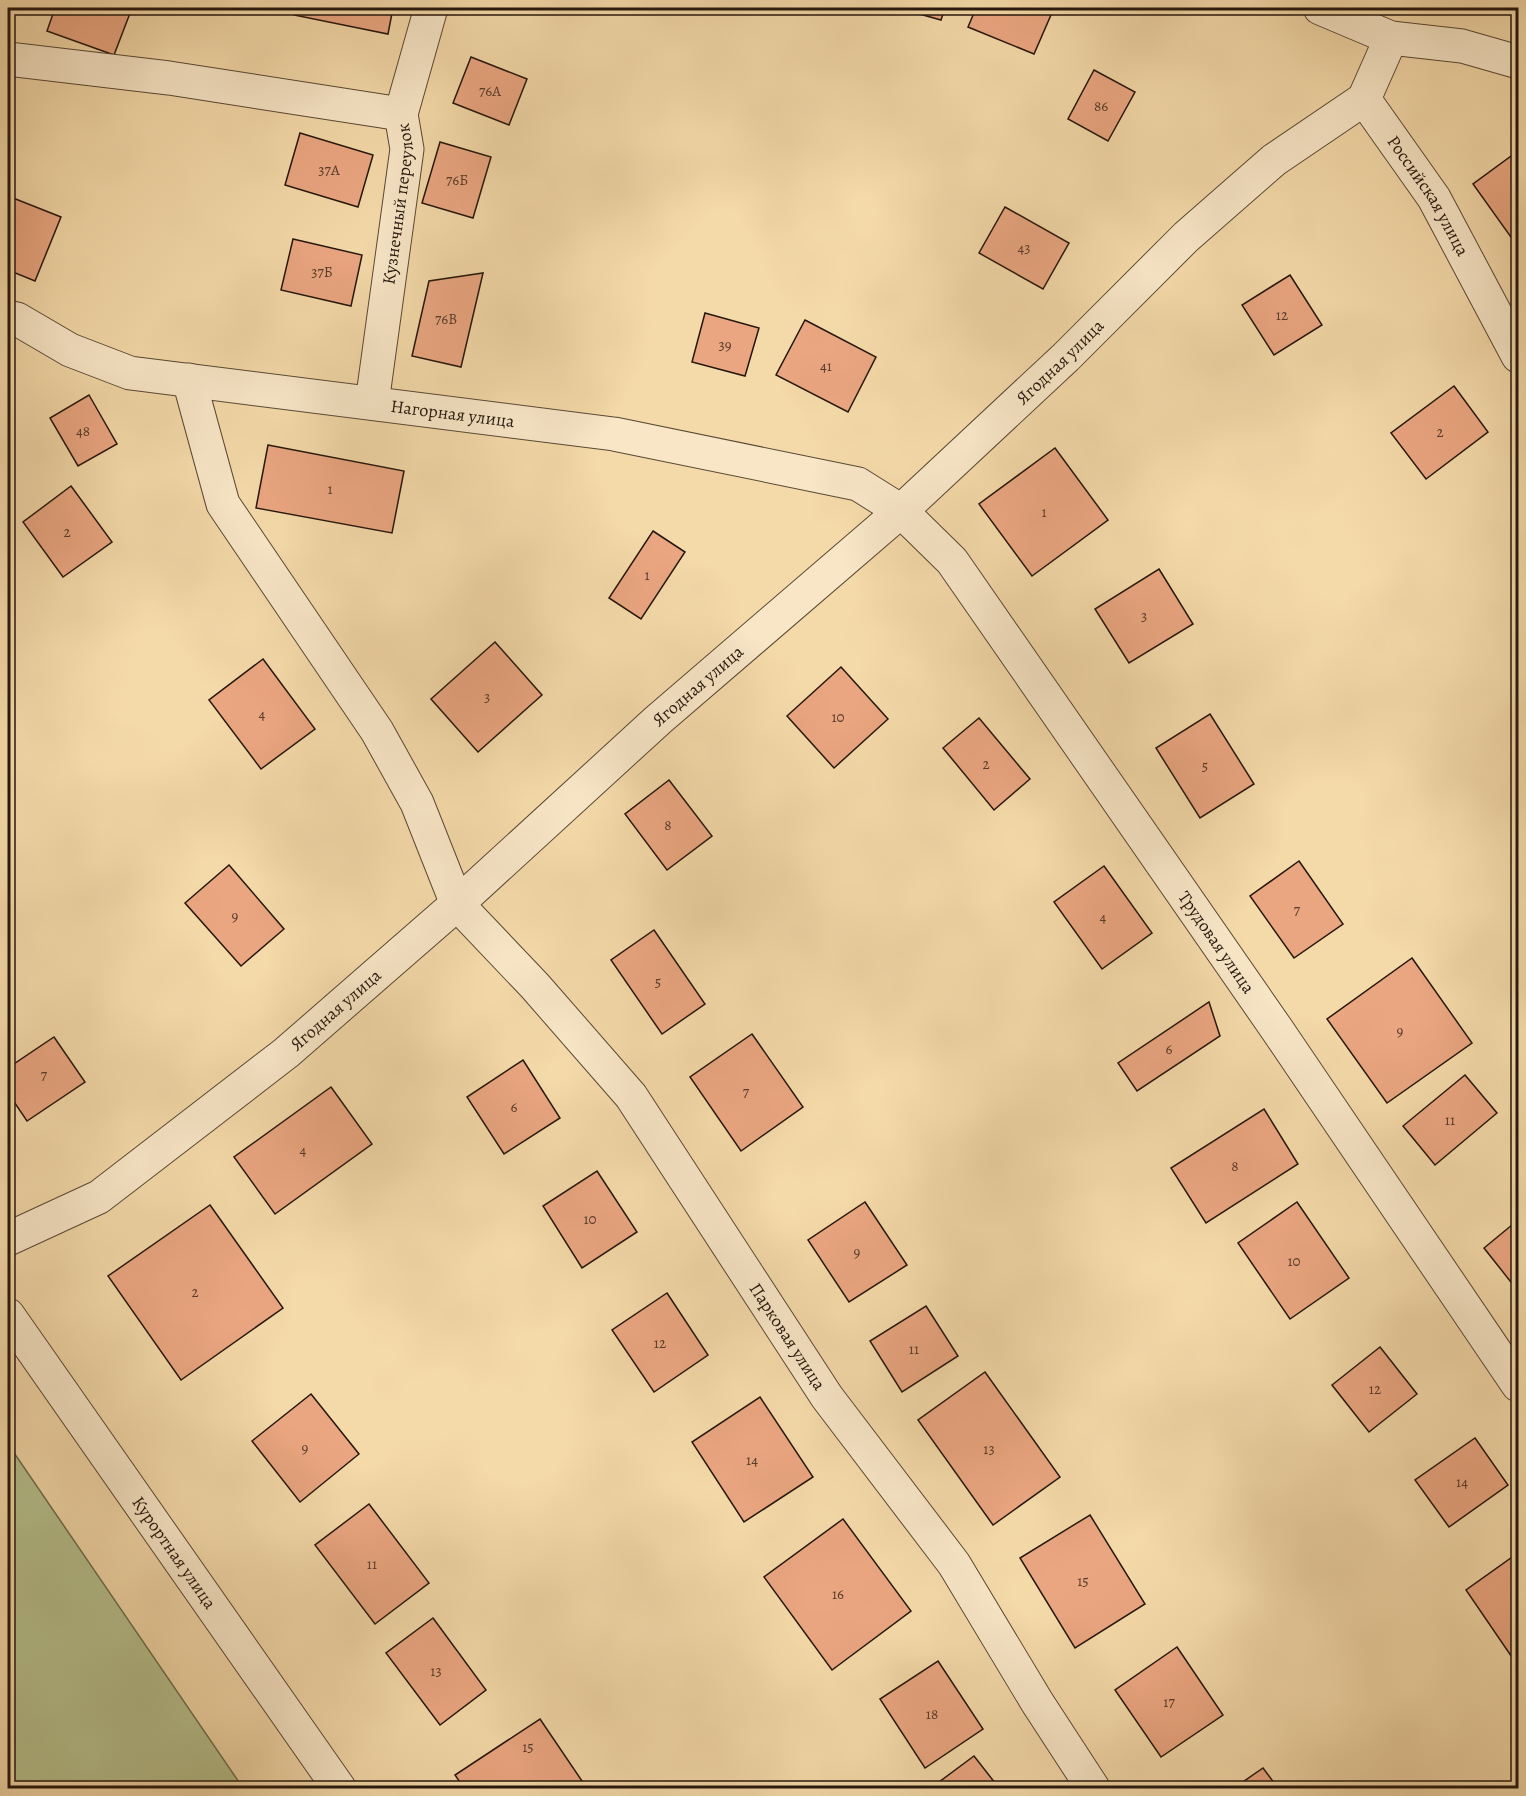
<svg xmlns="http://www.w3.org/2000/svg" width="1526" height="1796" viewBox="0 0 1526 1796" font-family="Alegreya,serif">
<rect width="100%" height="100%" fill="#f4d9a9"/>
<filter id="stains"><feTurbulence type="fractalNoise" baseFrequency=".00333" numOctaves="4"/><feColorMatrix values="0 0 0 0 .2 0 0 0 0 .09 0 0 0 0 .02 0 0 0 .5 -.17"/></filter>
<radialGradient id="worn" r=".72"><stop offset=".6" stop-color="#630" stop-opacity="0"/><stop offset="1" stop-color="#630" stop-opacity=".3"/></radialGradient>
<polygon fill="#b5c08d" stroke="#6d6c4d" stroke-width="1.5" points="8,1444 243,1788 8,1788"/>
<g fill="#eaa681" stroke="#25170d" stroke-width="1.5">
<polygon points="55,8 132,8 114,55 47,31"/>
<polygon points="296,8 393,8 388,34 294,15"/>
<polygon points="898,8 945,8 941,20"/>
<polygon points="976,8 1054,8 1034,54 968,27"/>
<polygon points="471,57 527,79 509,125 453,103"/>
<polygon points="1094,70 1135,92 1108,141 1068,119"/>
<polygon points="300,133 373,155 358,207 285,185"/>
<polygon points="440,142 491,157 473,218 422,203"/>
<polygon points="1518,151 1518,247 1473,184"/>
<polygon points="8,196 61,217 35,281 8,270"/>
<polygon points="1005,207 1069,243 1043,289 979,253"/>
<polygon points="293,239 362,255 351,306 281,290"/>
<polygon points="483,273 461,367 412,356 429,281"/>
<polygon points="1290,275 1322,325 1274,355 1242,305"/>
<polygon points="705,313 759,328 745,376 692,362"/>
<polygon points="805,320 876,357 848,412 776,375"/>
<polygon points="1454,386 1488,432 1426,479 1391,433"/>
<polygon points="89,395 117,444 78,466 50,418"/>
<polygon points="268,445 404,471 392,533 256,508"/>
<polygon points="1055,448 1108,520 1032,576 979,504"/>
<polygon points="71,486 112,542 63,577 23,522"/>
<polygon points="653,531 685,552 641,619 609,598"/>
<polygon points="1159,569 1193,624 1129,663 1095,609"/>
<polygon points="495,642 542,695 478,752 431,699"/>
<polygon points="263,659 315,729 261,769 209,700"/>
<polygon points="841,667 888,719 834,768 787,716"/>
<polygon points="1518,680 1518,693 1512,685"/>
<polygon points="1210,714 1254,784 1200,818 1156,748"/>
<polygon points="979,718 1030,779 994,810 943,748"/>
<polygon points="669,780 712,836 667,870 625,814"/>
<polygon points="1299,861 1343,924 1294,958 1250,896"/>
<polygon points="229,865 284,929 241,966 185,903"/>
<polygon points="1104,866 1152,933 1102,969 1054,902"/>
<polygon points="654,930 705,1004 662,1034 611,960"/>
<polygon points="1412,958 1472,1043 1387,1103 1327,1019"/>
<polygon points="1209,1002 1220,1036 1137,1091 1118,1063"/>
<polygon points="752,1034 803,1107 741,1151 690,1077"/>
<polygon points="54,1037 85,1082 27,1121 8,1093 8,1068"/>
<polygon points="523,1060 560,1118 504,1154 467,1097"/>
<polygon points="1465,1075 1497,1113 1435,1165 1403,1126"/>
<polygon points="331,1087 372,1144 275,1214 234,1157"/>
<polygon points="1264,1109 1298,1164 1206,1223 1171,1168"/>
<polygon points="597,1171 637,1232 582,1268 543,1206"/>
<polygon points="865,1202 907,1265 849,1302 808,1240"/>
<polygon points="1297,1202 1349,1278 1290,1319 1238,1243"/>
<polygon points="210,1205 283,1308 181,1380 108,1276"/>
<polygon points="1518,1220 1518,1291 1484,1248"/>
<polygon points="667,1293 708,1355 654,1392 612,1330"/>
<polygon points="926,1306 958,1356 902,1392 870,1341"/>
<polygon points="1380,1347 1417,1394 1369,1432 1332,1385"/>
<polygon points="985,1372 1060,1477 993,1525 918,1420"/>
<polygon points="311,1394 359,1454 300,1502 252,1441"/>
<polygon points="760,1397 813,1477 744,1522 692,1442"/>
<polygon points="1475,1438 1508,1485 1449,1527 1415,1480"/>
<polygon points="369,1504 429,1583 375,1624 315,1545"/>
<polygon points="1090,1515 1145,1604 1075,1648 1020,1558"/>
<polygon points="843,1519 911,1611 832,1670 764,1577"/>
<polygon points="1518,1553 1518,1666 1466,1590"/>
<polygon points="433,1618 486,1690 440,1725 386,1653"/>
<polygon points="1177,1647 1223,1715 1161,1757 1115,1690"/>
<polygon points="938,1661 983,1729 925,1768 880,1699"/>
<polygon points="540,1719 582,1781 570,1788 464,1788 455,1775"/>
<polygon points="974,1756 999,1788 944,1788 939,1782"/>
<polygon points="1263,1768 1278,1788 1234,1788"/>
</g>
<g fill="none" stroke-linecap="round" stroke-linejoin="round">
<defs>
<g id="minor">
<polyline points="1320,8 1391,38 1462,46 1518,62"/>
<path id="s1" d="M 1391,38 L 1364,99 L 1434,198 L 1518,356"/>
<polyline points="8,59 169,78 401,114"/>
<path id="s2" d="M 8,317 L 17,319 L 70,350 L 130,373 L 614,434 L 858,484 L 901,511 L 952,561 L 1276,1028 L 1518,1385"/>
<path id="s3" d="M 189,380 L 223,504 L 377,731 L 417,803 L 457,904 L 535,986 L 631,1096 L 827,1397 L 954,1564 L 1037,1702 L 1093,1788"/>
<path id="s4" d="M 372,403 L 407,149 L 401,114 L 431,8"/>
<path id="s5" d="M 8,1239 L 99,1197 L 286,1053 L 457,904 L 658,720 L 901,511 L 1066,357 L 1186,237 L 1274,160 L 1364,99"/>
<path id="s6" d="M 8,1315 L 339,1788"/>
</g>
</defs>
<use href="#minor" stroke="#594834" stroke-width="35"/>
<use href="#minor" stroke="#f8e6c7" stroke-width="33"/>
</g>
<g text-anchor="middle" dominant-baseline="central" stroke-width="5" stroke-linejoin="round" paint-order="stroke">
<g font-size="15" fill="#563b2a">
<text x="490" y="91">76А</text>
<text x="1101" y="106">86</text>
<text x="329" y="170">37А</text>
<text x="457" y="180">76Б</text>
<text x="1024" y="248">43</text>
<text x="322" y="272">37Б</text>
<text x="1282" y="315">12</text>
<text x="446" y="319">76В</text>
<text x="725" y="345">39</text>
<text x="826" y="366">41</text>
<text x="83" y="431">48</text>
<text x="1440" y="432">2</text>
<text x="330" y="489">1</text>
<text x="1044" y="512">1</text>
<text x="67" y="532">2</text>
<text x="647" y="575">1</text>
<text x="1144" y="616">3</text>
<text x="487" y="697">3</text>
<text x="262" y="714">4</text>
<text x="838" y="717">10</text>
<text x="986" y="764">2</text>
<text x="1205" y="766">5</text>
<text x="668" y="825">8</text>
<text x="1297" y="910">7</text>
<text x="235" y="916">9</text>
<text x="1103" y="917">4</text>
<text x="658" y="982">5</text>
<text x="1400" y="1031">9</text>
<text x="1169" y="1049">6</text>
<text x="44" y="1075">7</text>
<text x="746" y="1092">7</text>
<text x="514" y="1107">6</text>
<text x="1450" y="1120">11</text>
<text x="303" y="1150">4</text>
<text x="1235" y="1166">8</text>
<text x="590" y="1219">10</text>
<text x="857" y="1252">9</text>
<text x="1294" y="1261">10</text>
<text x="195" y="1292">2</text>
<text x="660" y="1343">12</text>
<text x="914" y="1349">11</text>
<text x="1375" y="1389">12</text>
<text x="305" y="1448">9</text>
<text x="989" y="1449">13</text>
<text x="752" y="1460">14</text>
<text x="1462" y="1482">14</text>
<text x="372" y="1564">11</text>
<text x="1083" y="1581">15</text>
<text x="838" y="1594">16</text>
<text x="436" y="1671">13</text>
<text x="1169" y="1702">17</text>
<text x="932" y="1714">18</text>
<text x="528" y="1747">15</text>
</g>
<g font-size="18" fill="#25170d" stroke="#f8e6c7">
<text stroke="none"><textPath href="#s1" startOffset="183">Российская улица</textPath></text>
<text stroke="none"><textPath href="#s4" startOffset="201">Кузнечный переулок</textPath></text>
<text stroke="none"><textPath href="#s5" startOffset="1374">Ягодная улица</textPath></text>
<text stroke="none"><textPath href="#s2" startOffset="460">Нагорная улица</textPath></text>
<text stroke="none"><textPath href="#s5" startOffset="888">Ягодная улица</textPath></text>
<text stroke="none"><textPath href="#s2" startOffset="1458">Трудовая улица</textPath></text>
<text stroke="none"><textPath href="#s5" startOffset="402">Ягодная улица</textPath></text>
<text stroke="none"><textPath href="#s3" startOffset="1140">Парковая улица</textPath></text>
<text stroke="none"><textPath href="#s6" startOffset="290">Курортная улица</textPath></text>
</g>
</g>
<rect width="1526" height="1796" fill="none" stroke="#f4d9a9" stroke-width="30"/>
<rect x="9" y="9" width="1508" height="1778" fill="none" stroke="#25170d" stroke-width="3"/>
<rect x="15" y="15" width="1496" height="1766" fill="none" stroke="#25170d" stroke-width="1.5"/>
<rect width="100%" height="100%" filter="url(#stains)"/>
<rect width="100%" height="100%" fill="url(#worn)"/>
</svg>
